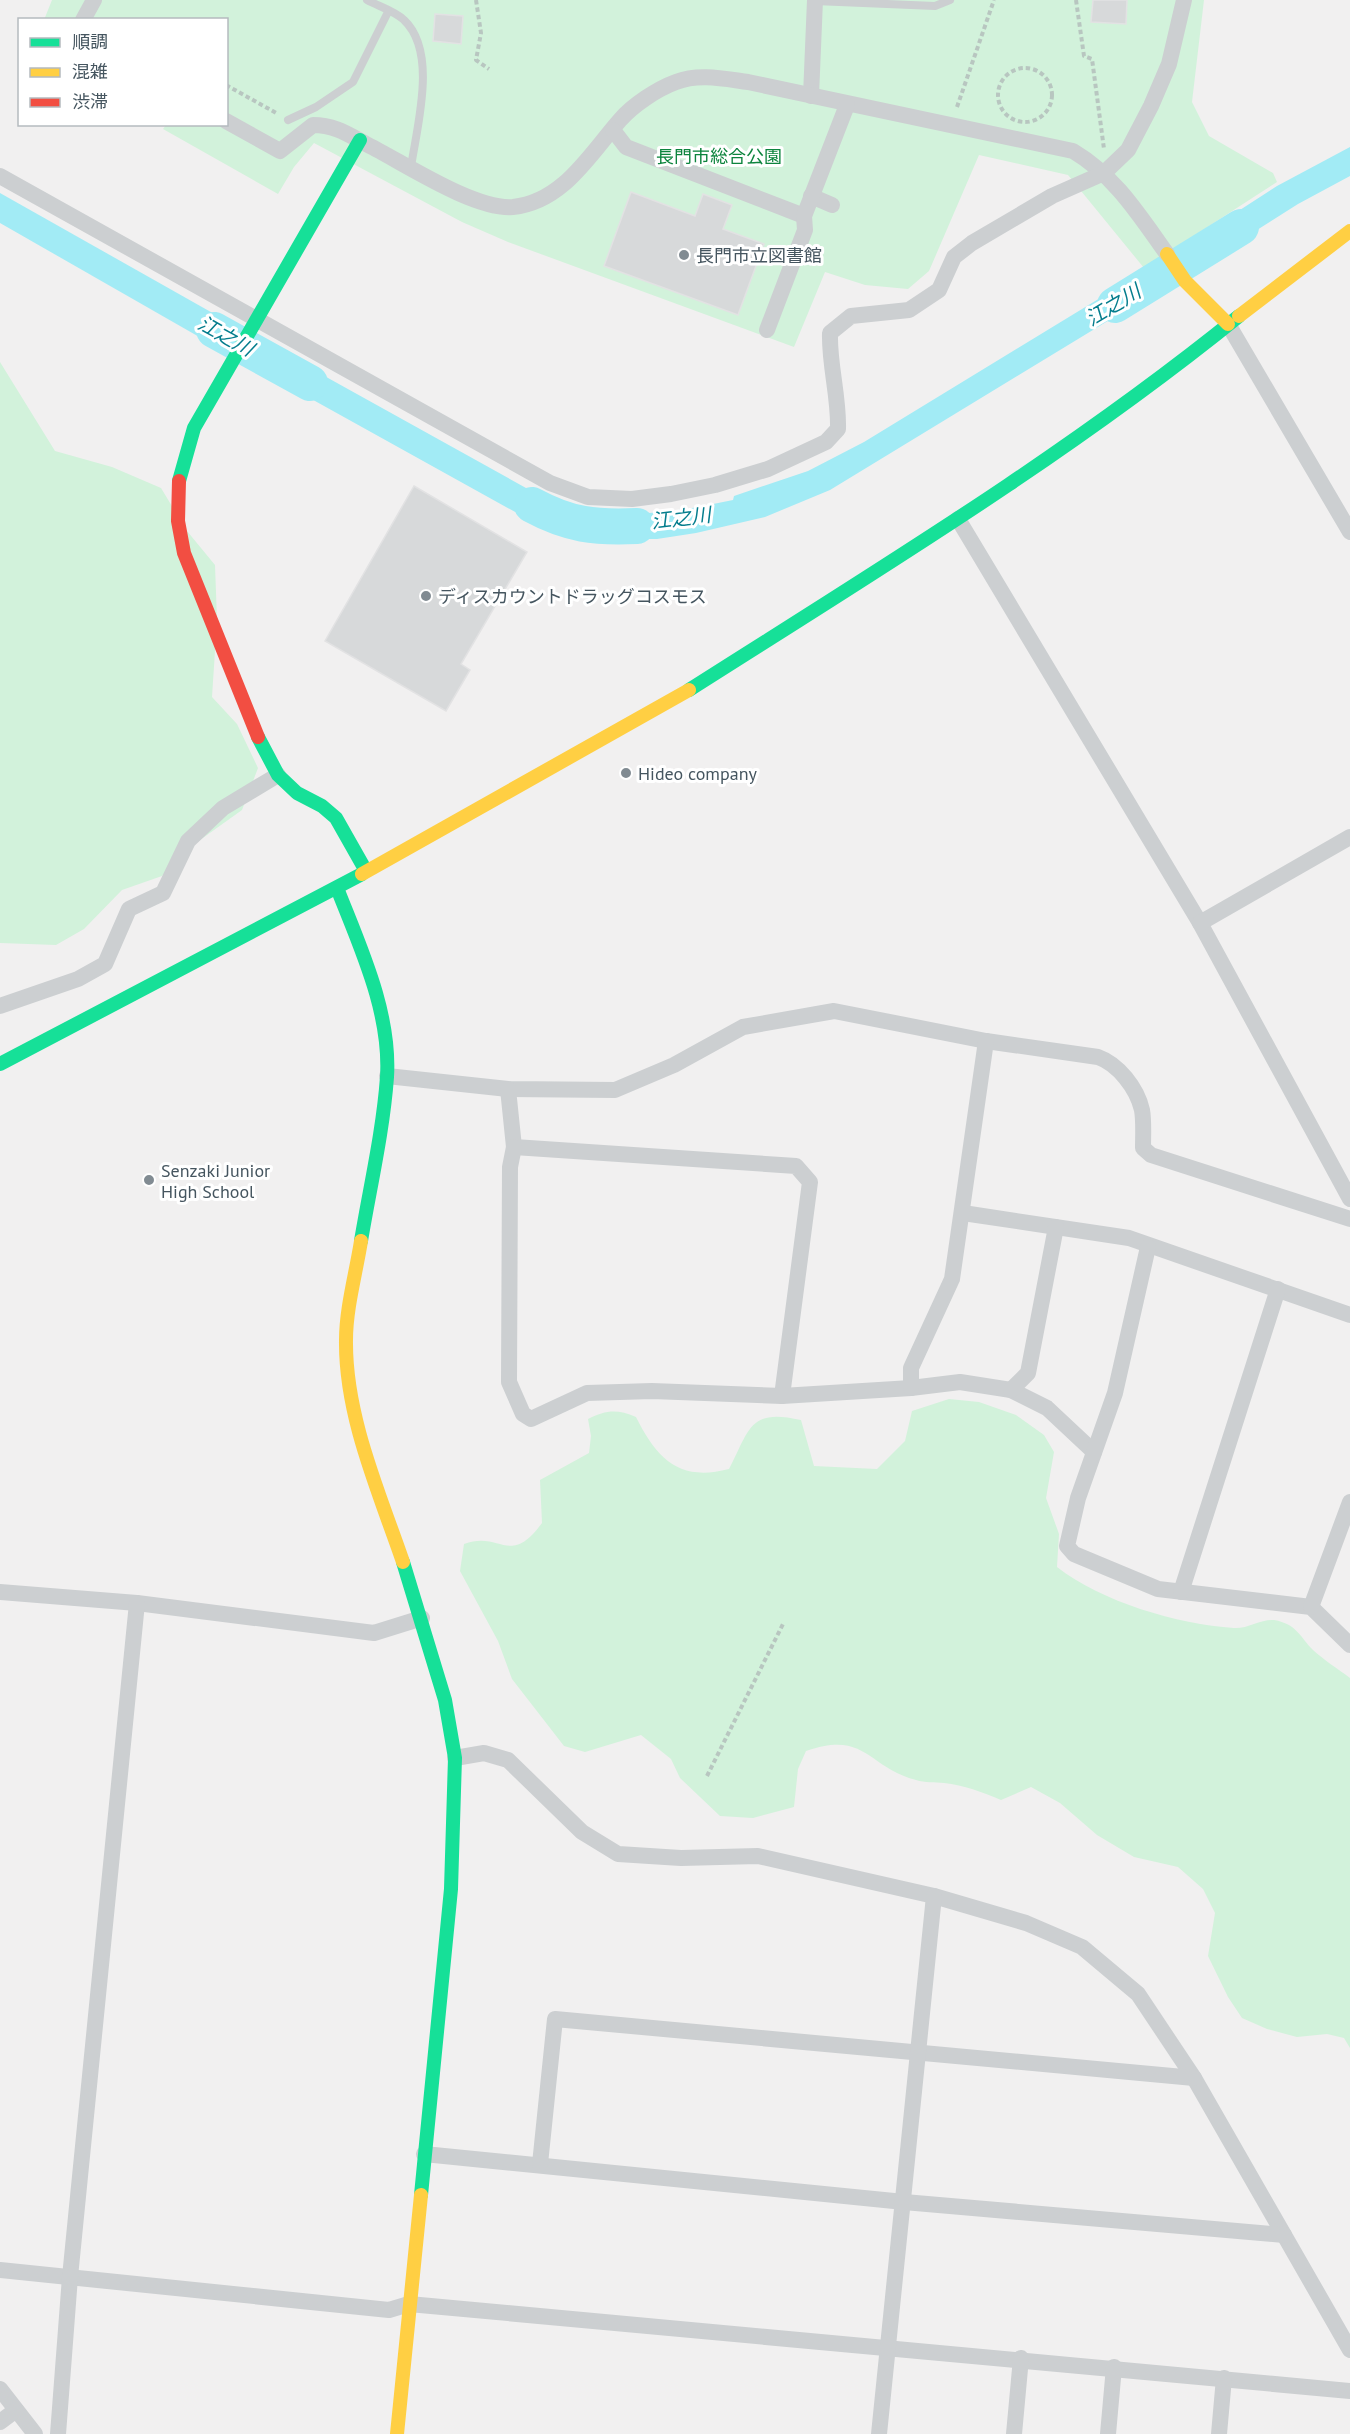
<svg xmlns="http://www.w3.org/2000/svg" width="1350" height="2434" viewBox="0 0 1350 2434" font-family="'PT Sans','Noto Sans JP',sans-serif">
<rect width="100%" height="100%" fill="#f1f0f0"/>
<g fill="#d2f2db">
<polygon points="52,0 1204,0 1192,102 1209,136 1273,173 1277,182 1144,268 1068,175 979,155 929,271 908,289 865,285 825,272 794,347 508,242 462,222 314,143 294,167 278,194 163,129 166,125 226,124 226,20 44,20"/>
<polygon points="0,362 55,451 112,467 161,488 187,531 215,565 217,620 212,697 237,724 258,768 242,810 193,845 162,876 122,890 84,929 56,945 0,943"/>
<path d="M 949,1399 L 979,1402 L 1016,1415 L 1044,1435 L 1054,1452 L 1046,1498 L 1059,1534 L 1057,1567 C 1102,1602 1177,1624 1234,1628 C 1247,1629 1261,1619 1274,1620 C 1297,1624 1300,1637 1313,1650 C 1324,1660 1338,1669 1350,1678 L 1350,2048 L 1344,2038 L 1327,2034 L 1297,2037 L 1267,2029 L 1242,2018 L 1228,1997 L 1208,1956 L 1215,1913 L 1203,1889 L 1178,1867 L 1134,1857 L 1097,1835 L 1060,1803 L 1031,1787 L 1001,1800 C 982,1792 964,1785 944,1783 C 935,1782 925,1783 916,1780 C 867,1767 866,1730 806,1751 L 798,1769 L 794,1807 L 753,1818 L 720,1816 L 680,1778 L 671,1759 L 641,1735 L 585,1752 L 564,1746 L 512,1679 L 498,1641 L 460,1571 L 464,1544 C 501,1530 509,1568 542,1523 L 540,1480 L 589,1453 L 591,1436 L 588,1419 C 606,1410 617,1409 636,1417 C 657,1459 679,1482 729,1469 C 750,1429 749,1408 801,1420 L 814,1466 L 877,1469 L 905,1441 L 912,1411 Z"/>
</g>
<g fill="#a2ebf5">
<polygon points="1350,147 1350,176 1298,204 1208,261 1192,241 1277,186"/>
<polygon points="0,193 264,342 250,366 0,223"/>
<path d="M 1152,275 L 1162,288 L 830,490 L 765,517 L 696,533 L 657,539 L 586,539 L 593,511 C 641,518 686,510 733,500 L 734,496 L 808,471 L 864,442 L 1128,281 L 1132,285 Z"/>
<polygon points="274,348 526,488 552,501 579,509 574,535 535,523 261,371"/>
</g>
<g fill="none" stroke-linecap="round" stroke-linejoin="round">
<g stroke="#a2ebf5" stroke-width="36">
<polyline points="1115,305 1241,227"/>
<polyline points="214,330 310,383"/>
<path d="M 532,505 C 569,525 595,528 637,526"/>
</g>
</g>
<g fill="#d7d9da" stroke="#e2e2e3" stroke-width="1.5">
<polygon points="1093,0 1127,0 1126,24 1091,22"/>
<polygon points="435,14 463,16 461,44 433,41"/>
<polygon points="631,192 695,216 703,194 732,205 723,229 764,244 738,315 604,266"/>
<polygon points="414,486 527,552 461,664 470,670 446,711 325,641"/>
</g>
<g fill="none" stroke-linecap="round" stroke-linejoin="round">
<g stroke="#b8c6c0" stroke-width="4" stroke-dasharray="4.5 3" stroke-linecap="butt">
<polyline points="476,0 481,33 476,60 489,69"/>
<polyline points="1076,0 1084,56 1092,59 1104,149"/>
<circle cx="1025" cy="95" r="27"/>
<polyline points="226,85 278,114"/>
<polyline points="957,107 994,0"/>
<polyline points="707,1776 784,1622"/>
</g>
<g stroke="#cccfd1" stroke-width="8">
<path d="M 367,0 C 378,6 395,11 404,20 C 438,52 417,126 411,167"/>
<polyline points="815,1 935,6 950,0"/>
<polyline points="288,120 316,107 353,82 388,12"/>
</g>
<g stroke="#cccfd1" stroke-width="16">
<polyline points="83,20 94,0"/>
<polyline points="811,96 815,0"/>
<path d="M 226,121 L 280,151 L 313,125 C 335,125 349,135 368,145 C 404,163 474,210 513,207 C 563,202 590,154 620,120 C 633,105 657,89 676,82 C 699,73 725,79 748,82 L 1073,151 C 1115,176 1139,215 1167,254"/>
<polyline points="613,130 626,147 804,216"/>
<path d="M 0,176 L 550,483 L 588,497 L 632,499 L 671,494 L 715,485 L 768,469 L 826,442 L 838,429 C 839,396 829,365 830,333 L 851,316 L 909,310 L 939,290 L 954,257 L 972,243 L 1052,196 L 1104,173 L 1128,150 L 1151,106 L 1169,64 L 1184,0"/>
<polyline points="811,196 832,205"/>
<polyline points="1228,324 1350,532"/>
<polyline points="767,330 805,230 804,216 847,105"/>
<polyline points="958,519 1200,923 1350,1199"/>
<polyline points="1200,923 1350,837"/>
<polyline points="0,1006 78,979 105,964 129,909 163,893 188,841 223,808 278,775"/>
<path d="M 387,1076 L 508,1089 L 615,1090 L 674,1065 L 743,1027 L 834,1011 L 986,1041 L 1098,1057 C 1118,1064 1137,1088 1142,1110 C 1144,1121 1143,1136 1143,1148 L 1151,1155 L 1350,1219"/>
<polyline points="508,1089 514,1147 796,1166 810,1182 782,1396"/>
<polyline points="514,1147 510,1167 509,1382 523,1414 531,1419 587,1393 652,1391 782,1396 911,1388 960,1382 1011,1390 1047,1408 1094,1452"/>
<polyline points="963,1213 1129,1238 1350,1315"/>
<polyline points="1148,1247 1115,1393 1078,1498 1067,1546 1074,1554 1158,1589 1311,1607 1350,1645"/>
<polyline points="911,1388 911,1368 952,1279 986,1041"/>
<polyline points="1011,1390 1028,1373 1056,1227"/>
<polyline points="0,1592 137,1603 374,1633 422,1618"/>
<polyline points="1181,1592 1278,1289"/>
<polyline points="1311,1607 1350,1502"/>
<polyline points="455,1758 484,1753 508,1760 582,1832 618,1854 681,1858 758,1856 934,1896 1026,1923 1082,1947 1138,1994 1194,2078 1350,2350"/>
<polyline points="424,2154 904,2202 1284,2235"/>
<polyline points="540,2164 555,2019 1194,2078"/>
<path d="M 0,2270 L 389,2310 L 409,2304 C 722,2333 1036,2359 1350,2391"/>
<polyline points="0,2389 35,2434"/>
<polyline points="0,2422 16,2410"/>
<polyline points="58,2434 70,2277 137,1603"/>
<polyline points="879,2434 934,1896"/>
<polyline points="1014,2434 1021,2358"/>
<polyline points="1108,2434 1114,2367"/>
<polyline points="1219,2434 1224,2378"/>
</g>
<g stroke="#16e098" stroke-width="14">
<polyline points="179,481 194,428 360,140"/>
<path d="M 689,690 C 876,571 1066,456 1239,316"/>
<polyline points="258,737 278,775 297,793 322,806 336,818 366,871"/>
<path d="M 337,888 C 360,947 391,1012 387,1077 C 383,1132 370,1187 361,1241"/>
<polyline points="0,1064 362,874"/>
<polyline points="403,1562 445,1700 455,1758 451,1889 421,2195"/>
</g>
<g stroke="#ffcf43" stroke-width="14">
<polyline points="1167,254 1185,281 1228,324"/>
<polyline points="1239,316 1350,231"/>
<polyline points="362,874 689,690"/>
<path d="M 361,1241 C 356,1273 346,1308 346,1340 C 345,1416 379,1492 403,1562"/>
<polyline points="397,2434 421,2195"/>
</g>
<polyline stroke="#f24e42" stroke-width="14" points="179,481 178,521 184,553 258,737"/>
</g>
<g fill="#818b92" stroke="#fff" stroke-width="2">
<circle cx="684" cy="255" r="6"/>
<circle cx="426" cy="596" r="6"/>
<circle cx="626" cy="773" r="6"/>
<circle cx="149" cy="1180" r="6"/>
</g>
<g text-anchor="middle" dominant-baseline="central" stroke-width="6" stroke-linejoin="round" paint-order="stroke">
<g font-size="18" fill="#0c843d" stroke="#fff">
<text x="719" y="156">長門市総合公園</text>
</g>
<g font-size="18" fill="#45555f" stroke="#fff" text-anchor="start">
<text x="696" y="255">長門市立図書館</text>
<text x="438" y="596">ディスカウントドラッグコスモス</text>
<text x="638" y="773">Hideo company</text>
<text x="161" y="1170">Senzaki Junior<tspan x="161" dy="21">High School</tspan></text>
</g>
<g font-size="20" font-style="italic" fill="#047d8d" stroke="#fff">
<text transform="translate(1113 305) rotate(-31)">江之川</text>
<text transform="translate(226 336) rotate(29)">江之川</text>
<text transform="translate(681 518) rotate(-7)">江之川</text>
</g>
</g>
<rect x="18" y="18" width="210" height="108" fill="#ffffff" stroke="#b5bbbf" stroke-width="1.5"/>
<rect x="30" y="38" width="30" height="9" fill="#16e098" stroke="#b5bbbf" stroke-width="1.5"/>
<text x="72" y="48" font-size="18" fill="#45555f">順調</text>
<rect x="30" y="68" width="30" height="9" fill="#ffcf43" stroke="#b5bbbf" stroke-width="1.5"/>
<text x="72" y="78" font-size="18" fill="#45555f">混雑</text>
<rect x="30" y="98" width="30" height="9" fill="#f24e42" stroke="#b5bbbf" stroke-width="1.5"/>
<text x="72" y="108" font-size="18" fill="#45555f">渋滞</text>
</svg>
